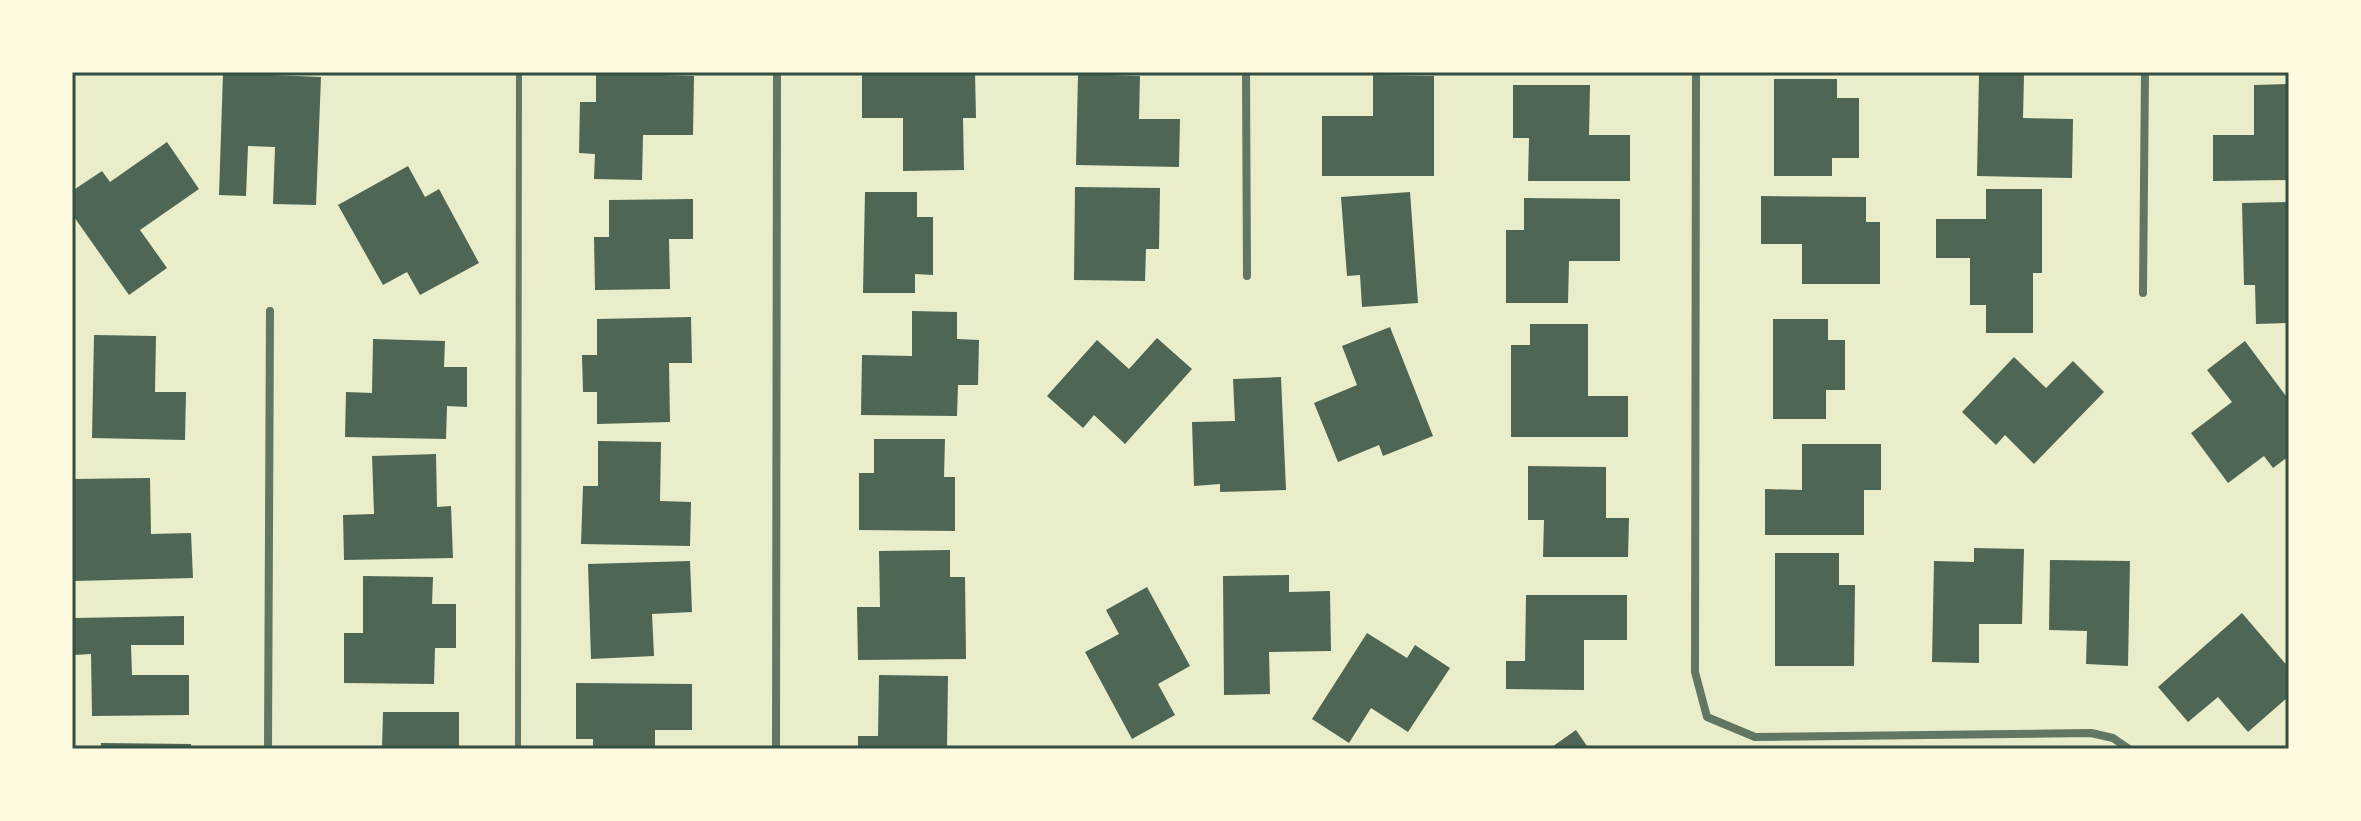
<svg xmlns="http://www.w3.org/2000/svg" width="2361" height="821" viewBox="0 0 2361 821" font-family="'Space Grotesk',sans-serif">
<rect width="100%" height="100%" fill="#e9edc9"/>
<g fill="#4f6655">
<polygon points="862,72 975,72 976,118 963,118 964,170 903,171 903,118 862,118"/>
<polygon points="223,73 321,77 316,205 273,204 275,147 248,146 246,196 219,195"/>
<polygon points="596,73 694,76 693,135 643,135 642,180 594,179 595,154 579,153 580,102 596,102"/>
<polygon points="1078,74 1140,76 1139,119 1180,119 1179,167 1076,165"/>
<polygon points="1979,74 2024,75 2023,118 2073,119 2072,178 1977,176"/>
<polygon points="1373,75 1434,76 1434,176 1322,176 1322,116 1373,116"/>
<polygon points="1774,79 1837,79 1837,98 1859,98 1859,158 1832,158 1832,176 1774,176"/>
<polygon points="2289,84 2289,180 2213,181 2213,135 2254,135 2254,85"/>
<polygon points="1513,85 1590,85 1589,135 1630,135 1630,181 1528,181 1529,138 1513,138"/>
<polygon points="167,142 199,189 140,230 167,268 129,295 72,214 72,191 102,171 110,182"/>
<polygon points="408,166 425,197 439,189 479,263 420,295 407,272 383,285 338,205"/>
<polygon points="1075,187 1160,188 1159,249 1146,249 1145,281 1074,280"/>
<polygon points="1986,189 2042,189 2042,273 2033,273 2033,333 1986,333 1986,305 1970,305 1970,258 1936,258 1936,219 1986,219"/>
<polygon points="865,192 917,192 917,217 933,217 933,275 915,274 915,293 863,293"/>
<polygon points="1410,192 1418,303 1362,307 1360,275 1347,276 1341,197"/>
<polygon points="1761,196 1866,197 1866,222 1880,222 1880,284 1802,284 1802,244 1761,244"/>
<polygon points="1524,198 1620,199 1620,261 1569,261 1568,303 1506,303 1506,230 1524,230"/>
<polygon points="693,199 693,239 669,239 670,289 595,290 594,237 609,237 609,200"/>
<polygon points="2289,202 2289,323 2256,324 2255,285 2244,285 2242,203"/>
<polygon points="912,311 957,312 957,339 979,340 978,385 958,385 957,416 861,415 862,355 912,356"/>
<polygon points="691,317 692,363 669,363 670,422 597,424 597,392 583,392 582,355 597,355 597,319"/>
<polygon points="1773,319 1828,319 1828,340 1845,340 1845,390 1826,390 1826,419 1773,419"/>
<polygon points="1530,324 1588,324 1588,396 1628,396 1628,437 1511,437 1511,345 1530,345"/>
<polygon points="1390,327 1433,436 1383,456 1379,445 1338,462 1314,403 1357,385 1342,346"/>
<polygon points="94,335 156,336 155,392 186,392 185,440 92,438"/>
<polygon points="1157,338 1192,369 1125,444 1094,415 1083,428 1047,396 1097,340 1129,369"/>
<polygon points="373,339 445,341 444,367 467,367 467,407 447,406 446,439 345,437 346,392 372,393"/>
<polygon points="2245,341 2289,400 2289,456 2273,468 2264,456 2228,483 2191,433 2232,402 2207,370"/>
<polygon points="2014,357 2046,388 2073,361 2104,392 2034,464 2005,435 1996,445 1962,412"/>
<polygon points="1281,377 1286,490 1220,492 1220,484 1194,486 1192,422 1235,421 1233,379"/>
<polygon points="874,439 945,439 944,477 955,477 955,531 859,530 859,473 874,473"/>
<polygon points="598,441 661,442 660,501 691,502 690,546 581,544 583,486 598,486"/>
<polygon points="1802,444 1881,444 1881,490 1864,490 1864,535 1765,535 1765,489 1802,490"/>
<polygon points="436,454 437,507 451,506 453,558 344,560 343,515 374,514 372,456"/>
<polygon points="1528,466 1606,467 1606,518 1629,518 1628,557 1543,557 1544,520 1528,520"/>
<polygon points="150,478 151,534 191,533 193,578 73,581 72,479"/>
<polygon points="1974,548 2024,549 2022,624 1979,624 1979,663 1932,662 1934,561 1974,562"/>
<polygon points="950,550 950,577 965,577 966,659 858,660 857,607 880,607 879,551"/>
<polygon points="1775,553 1839,553 1839,585 1855,585 1854,666 1775,666"/>
<polygon points="2050,560 2130,561 2128,666 2086,664 2087,631 2049,630"/>
<polygon points="690,561 692,612 652,614 654,656 591,659 588,564"/>
<polygon points="1289,575 1289,592 1330,591 1331,651 1269,652 1270,694 1224,695 1223,576"/>
<polygon points="363,576 433,577 432,604 456,604 456,648 435,648 434,684 344,683 344,633 363,633"/>
<polygon points="1147,587 1190,666 1158,684 1175,715 1132,739 1085,652 1119,634 1106,610"/>
<polygon points="1526,595 1627,595 1627,640 1584,640 1584,690 1506,689 1506,661 1525,661"/>
<polygon points="2242,613 2289,668 2289,696 2248,732 2218,697 2188,722 2158,687"/>
<polygon points="184,616 184,645 131,645 132,675 189,675 189,715 92,716 91,654 75,655 75,618"/>
<polygon points="1367,633 1407,658 1415,645 1450,668 1408,732 1371,708 1349,743 1312,719"/>
<polygon points="879,675 948,676 947,749 858,749 858,736 878,736"/>
<polygon points="576,683 692,684 692,730 655,730 655,749 593,749 593,739 576,739"/>
<polygon points="383,712 459,712 459,749 382,749"/>
<polygon points="1576,730 1589,749 1549,749"/>
<polygon points="101,743 191,744 191,749 101,749"/>
</g>
<g fill="none" stroke-linecap="round" stroke-linejoin="round">
<polyline stroke="#617663" stroke-width="6" points="518,749 519,72"/>
<g stroke="#617663" stroke-width="8">
<polyline points="1246,72 1247,276"/>
<polyline points="1696,72 1695,672 1707,717 1755,737 2091,733 2113,738 2129,749"/>
<polyline points="2143,293 2145,72"/>
<polyline points="268,749 270,311"/>
<polyline points="776,749 777,72"/>
</g>
</g>
<rect width="2361" height="821" fill="none" stroke="#fefae0" stroke-width="148"/>
<rect x="74" y="74" width="2213" height="673" fill="none" stroke="#344e41" stroke-width="3"/>
</svg>
